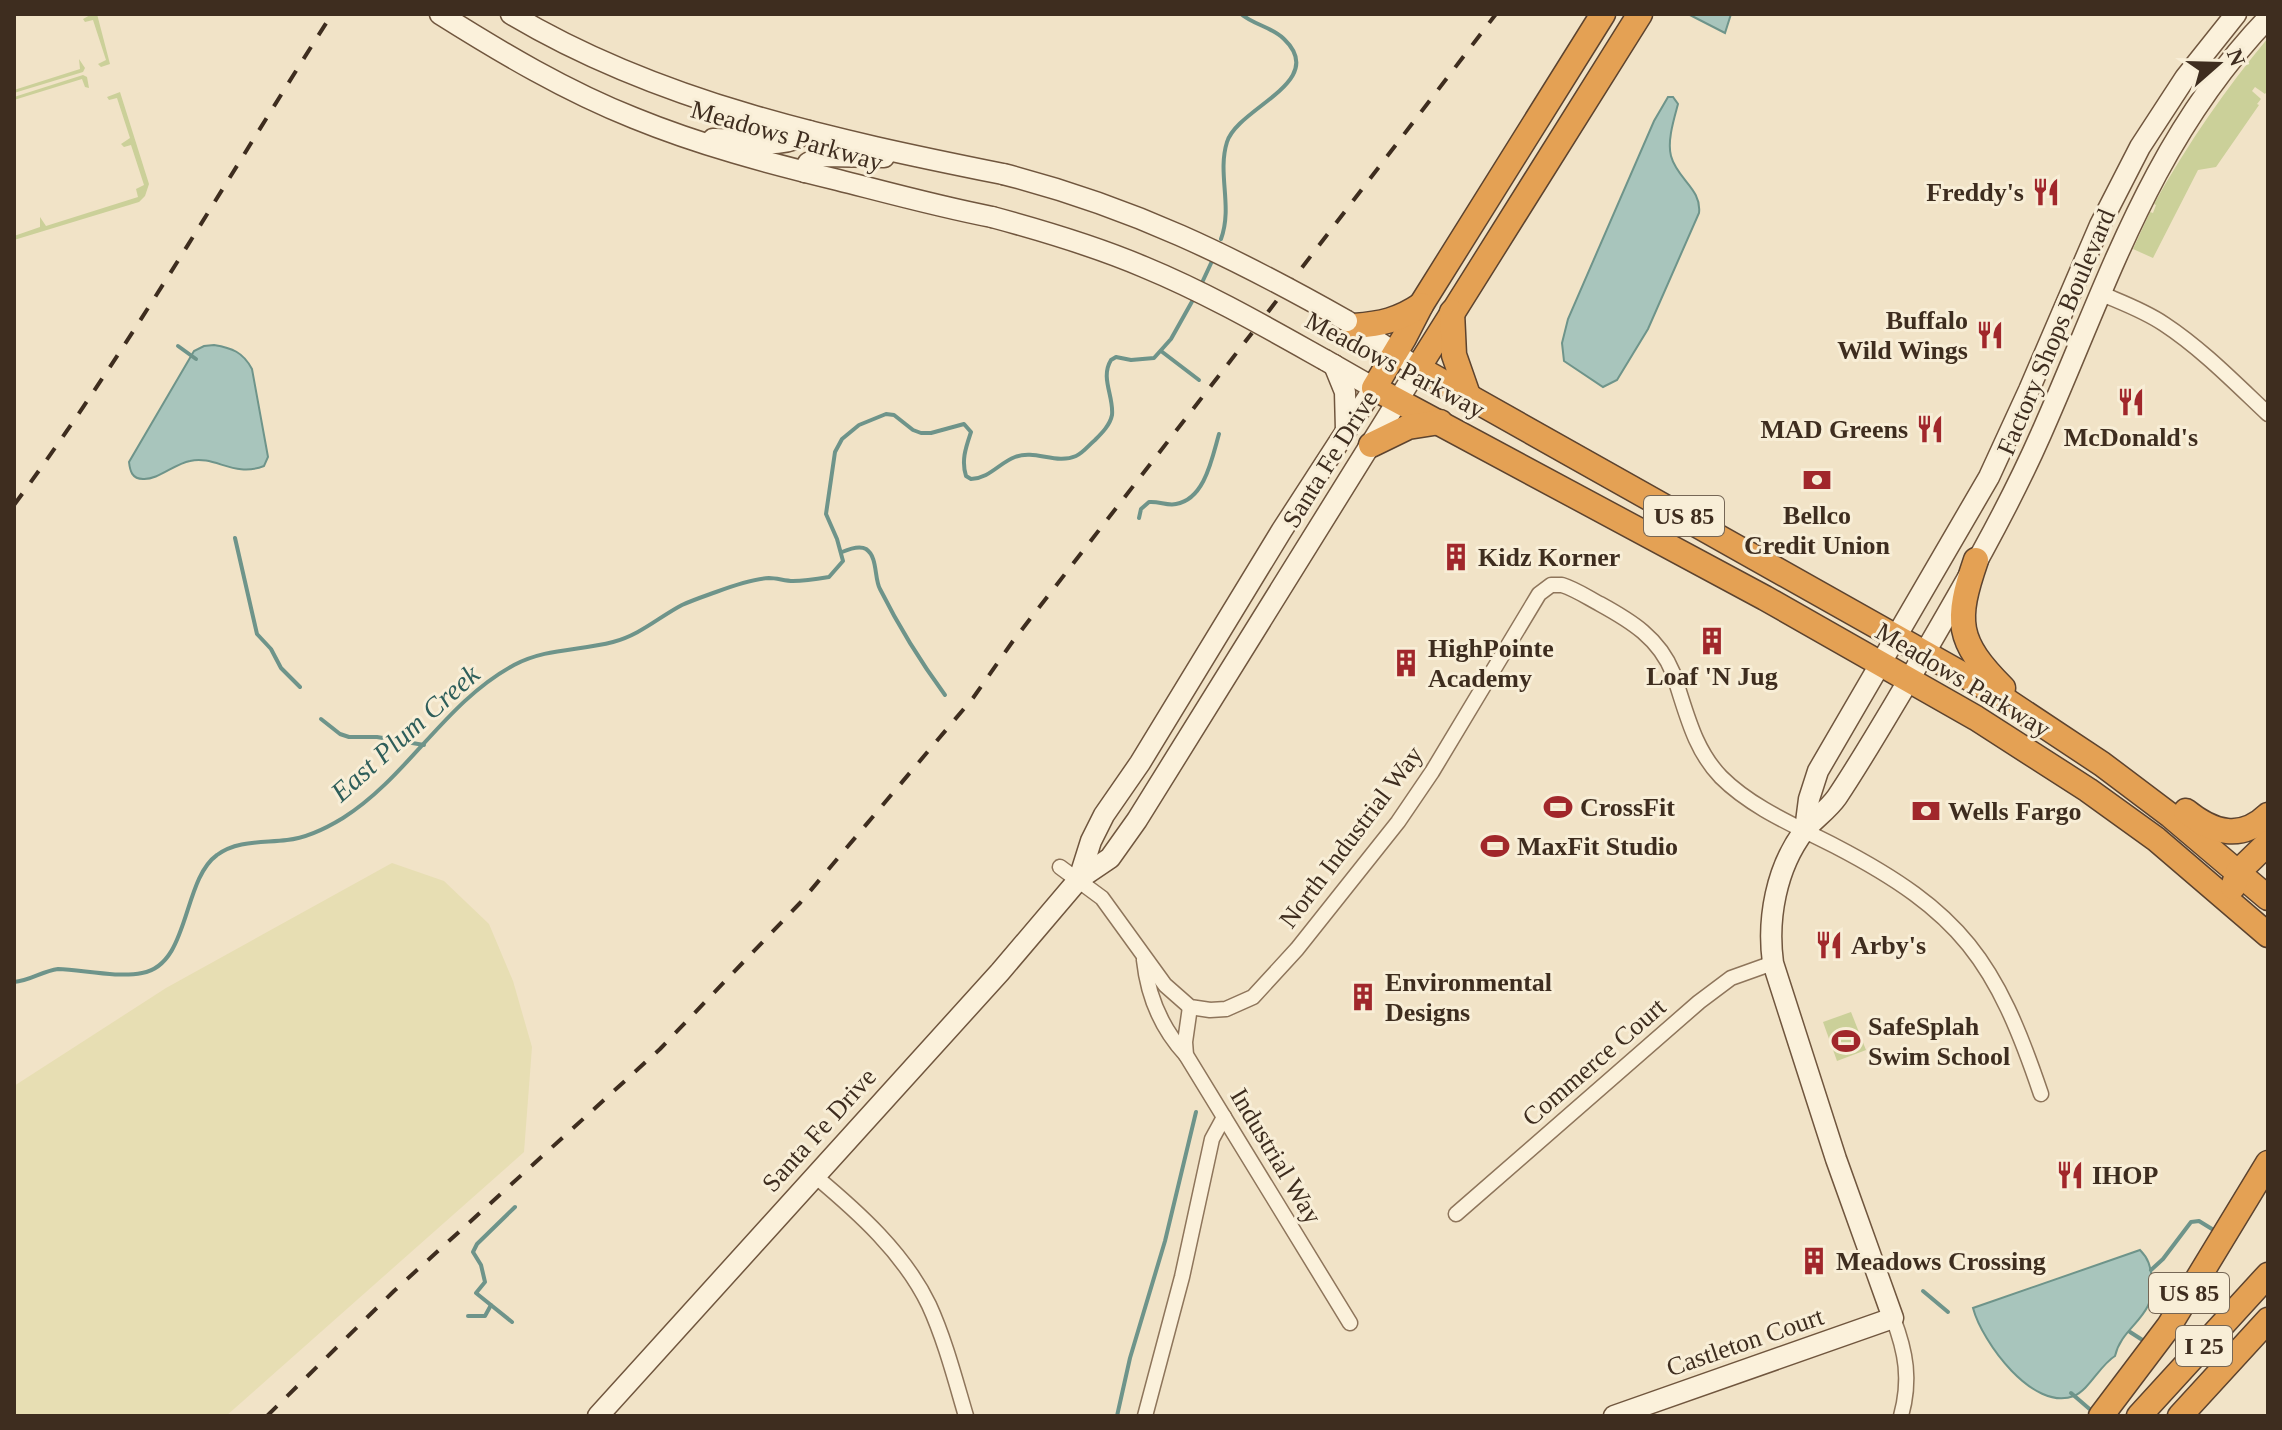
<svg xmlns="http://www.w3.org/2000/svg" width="2282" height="1430" viewBox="0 0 2282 1430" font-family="'Times New Roman',serif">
<rect width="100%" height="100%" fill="#f1e3c7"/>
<polygon fill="#e7deb3" points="392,863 444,881 489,924 513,981 532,1047 524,1152 226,1416 14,1416 14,1086 166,988"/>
<g fill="#cbd099">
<polygon points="92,14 97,14 110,64 101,67 98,64 106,60 93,20 85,22 83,19"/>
<path d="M 2268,38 L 2268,90 L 2265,94 L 2255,87 L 2252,91 L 2261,99 L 2257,104 L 2259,105 L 2216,167 L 2198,170 L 2153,258 L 2133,249 L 2150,212 L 2153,213 L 2156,205 L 2154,204 C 2188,143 2227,87 2268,38 Z"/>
<polygon points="79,59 85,68 83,72 14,93 14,90 80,69"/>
<polygon points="83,75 87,77 89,88 85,87 82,79 14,100 14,97"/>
<polygon points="120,92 149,184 145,196 139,202 14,240 14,236 40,227 40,217 46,226 138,197 136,189 144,185 131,145 124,147 121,144 130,138 117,98 109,100 107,97"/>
<polygon points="1851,1012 1866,1050 1837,1061 1823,1022"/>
</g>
<g fill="#a8c5bc" stroke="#6e948a" stroke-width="2">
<polygon points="1688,14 1731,14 1725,33"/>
<path d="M 1668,97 L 1673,97 L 1678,104 C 1674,119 1667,141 1671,156 C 1677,179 1702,189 1699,213 L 1648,329 L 1617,380 L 1603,387 L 1564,361 L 1562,343 L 1568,319 L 1654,121 Z"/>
<path d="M 214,345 C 232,348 243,352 252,369 L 268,457 L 264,466 C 234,478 215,455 190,461 C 174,464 158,480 143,479 C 132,479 130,471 129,462 L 194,351 L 204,346 Z"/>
<path d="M 2140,1250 C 2149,1259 2150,1266 2152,1278 C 2157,1318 2122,1325 2115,1356 C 2100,1365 2089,1390 2074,1396 C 2033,1412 1982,1342 1973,1308 Z"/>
</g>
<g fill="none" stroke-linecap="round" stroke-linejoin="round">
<g stroke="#6e948a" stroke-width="4">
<path d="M 1221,239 C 1233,206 1217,174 1227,142 C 1238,107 1329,82 1284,39 C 1272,27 1254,25 1241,14"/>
<polyline points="1200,287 1213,259"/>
<polyline points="178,346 196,359"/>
<polyline points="1161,351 1199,380"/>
<path d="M 1139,518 L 1141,509 L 1149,502 C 1159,501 1167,506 1176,504 C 1205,499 1212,458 1219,434"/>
<polyline points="235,538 257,634 271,649 281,668 300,687"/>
<path d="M 842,552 C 849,549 859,545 866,549 C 878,557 874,578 880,589 C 899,627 920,661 945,695"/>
<polyline points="321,719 340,734 349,737 377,737 424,745"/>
<path d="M 14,982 C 30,981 42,971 58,969 C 83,970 118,978 142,973 C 190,965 182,880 217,855 C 237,840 263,843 287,840 C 307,838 325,829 343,818 C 408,777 445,702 514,665 C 546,648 579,651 613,642 C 640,635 659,617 682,605 C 693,600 705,596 716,592 C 732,586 752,579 769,578 C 777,578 785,581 793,581 C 805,581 817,579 829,577 L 843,561 L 837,539 L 826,514 L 835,452 L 842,439 L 859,425 L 886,414 L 894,415 L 913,430 L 921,433 L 931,433 L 964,424 L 971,432 C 966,447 961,460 966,476 L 971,479 C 990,478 999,463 1015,457 C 1035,449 1056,465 1076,456 C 1083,453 1089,445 1095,440 C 1102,433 1110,425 1112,415 C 1114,396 1100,378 1111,360 L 1116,357 L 1131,360 L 1154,358 L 1171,339 L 1194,298"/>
<polyline points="2151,1270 2163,1259 2191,1222 2199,1221 2212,1229"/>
<polyline points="1923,1291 1948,1312"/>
<polyline points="468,1316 485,1316 491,1305"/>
<polyline points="512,1322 476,1293 485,1282 481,1265 473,1252 477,1244 515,1207"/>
<polyline points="2130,1332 2144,1341"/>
<polyline points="2071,1393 2093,1412"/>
<polyline points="1117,1416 1130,1358 1165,1241 1196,1112"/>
</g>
<defs>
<g id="street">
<path d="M 2102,294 C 2123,303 2145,311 2164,324 C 2202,349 2235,383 2268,414"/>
<path d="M 1060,867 L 1102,898 L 1165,985 L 1190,1007 L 1210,1010 L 1226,1009 L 1253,997 L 1297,949 L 1398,822 L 1432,772 L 1539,594 L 1551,585 L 1562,585 C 1575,589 1587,597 1600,604 C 1631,621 1659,638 1673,673 C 1686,710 1693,748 1721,777 C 1752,808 1796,826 1835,846 C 1962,912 1996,961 2041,1094"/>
<path d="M 1144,960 C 1148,997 1161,1028 1186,1055"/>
<polyline points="1190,1007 1185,1042 1186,1055 1350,1323"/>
<path d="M 815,1176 C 858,1212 904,1253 929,1305 C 945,1340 955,1379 966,1416"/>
<polyline points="1456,1214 1699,1002 1731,978 1773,963"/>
<path d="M 1893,1318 C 1906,1352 1911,1380 1901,1416"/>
<polyline points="1145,1416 1182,1277 1212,1139 1224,1117"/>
</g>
<g id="secondary">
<path d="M 440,14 C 502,53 566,91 634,118 C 700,145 768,163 838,180 C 889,193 940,207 992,217"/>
<path d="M 511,14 C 660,103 834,140 1003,174"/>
<path d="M 713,139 C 745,138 783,153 809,131"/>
<polyline points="805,172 808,163 822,156 884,157"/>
<polyline points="1334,365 1345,392 1346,430"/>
<polyline points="1805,830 1809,799 1818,771 1989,477 2029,390 2100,225 2140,147 2185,78 2236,14"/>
<polyline points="1079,879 1091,841 1104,815 1140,763 1282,530 1374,388 1325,360"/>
<polyline points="598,1416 1000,972 1079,879 1110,858 1137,820 1418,368 1347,321"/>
<path d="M 1614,1416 L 1893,1318 L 1836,1159 L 1773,963 C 1767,919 1776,868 1804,831 C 1814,819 1828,810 1837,797 C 1863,758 1886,718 1910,678 C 1956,599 2004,518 2041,434 C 2108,283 2151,140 2268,18"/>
</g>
<g id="highway">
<polyline points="1603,14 1421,305 1404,338 1374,388 1765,598 1976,718 2088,790 2156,839 2268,935"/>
<polyline points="1640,14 1418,368 1992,691 2102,764 2171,816 2268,898"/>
<polyline points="1452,312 1454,355 1469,398"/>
<path d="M 1354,326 C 1381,324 1399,320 1421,305"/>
<polyline points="1371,445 1408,427 1440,422"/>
<path d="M 1976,560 C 1955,621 1956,641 2003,688"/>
<path d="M 2186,811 C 2213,833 2241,841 2268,815"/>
<polyline points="2233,887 2238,872 2268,843"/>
<polyline points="2101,1416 2169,1326 2268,1163"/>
<polyline points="2139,1416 2268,1275"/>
<polyline points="2180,1416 2268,1320"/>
</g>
</defs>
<use href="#street" stroke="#8e755b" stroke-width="17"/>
<use href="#secondary" stroke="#70563e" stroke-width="23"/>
<use href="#highway" stroke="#5c432f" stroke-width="27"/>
<use href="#street" stroke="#fbf1db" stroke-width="14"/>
<use href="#secondary" stroke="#fbf1db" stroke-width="20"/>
<use href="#highway" stroke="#e4a154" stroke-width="24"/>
<g stroke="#3e2d1f" stroke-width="4" stroke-dasharray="14 14" stroke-linecap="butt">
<polyline points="1268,312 1496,14"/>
<path d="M 14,505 C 130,348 227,178 332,14"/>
<polyline points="267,1416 394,1291 660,1049 800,903 973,698 1013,641 1252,333"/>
</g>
<defs>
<g id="secondary-bridge">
<path d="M 1003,174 C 1132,207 1232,256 1347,321"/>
<path d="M 992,217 C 1044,231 1095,246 1144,267 C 1207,293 1266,327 1325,360"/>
</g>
</defs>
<use href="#secondary-bridge" stroke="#70563e" stroke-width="23" stroke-linecap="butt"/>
<use href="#secondary-bridge" stroke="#fbf1db" stroke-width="20"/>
</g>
<defs>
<symbol id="restaurant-bare" viewBox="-9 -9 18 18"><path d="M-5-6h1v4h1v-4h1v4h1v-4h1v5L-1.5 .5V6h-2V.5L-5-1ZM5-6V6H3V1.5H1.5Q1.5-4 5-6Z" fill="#a1272b" stroke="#f8eed7" stroke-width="2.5" paint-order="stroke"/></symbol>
<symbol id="bank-bare" viewBox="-9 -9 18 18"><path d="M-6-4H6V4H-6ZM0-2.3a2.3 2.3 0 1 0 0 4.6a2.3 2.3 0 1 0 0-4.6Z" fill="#a1272b" stroke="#f8eed7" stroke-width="2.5" paint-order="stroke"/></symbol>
<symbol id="building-bare" viewBox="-9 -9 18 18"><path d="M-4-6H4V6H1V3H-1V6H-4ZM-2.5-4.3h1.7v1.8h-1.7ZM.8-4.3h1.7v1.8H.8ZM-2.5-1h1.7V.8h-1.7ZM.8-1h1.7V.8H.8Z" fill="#a1272b" stroke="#f8eed7" stroke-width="2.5" paint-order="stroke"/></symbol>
<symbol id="stadium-bare" viewBox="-9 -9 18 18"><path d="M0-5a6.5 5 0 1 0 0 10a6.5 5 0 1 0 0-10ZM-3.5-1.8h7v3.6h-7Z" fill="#a1272b" stroke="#f8eed7" stroke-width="2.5" paint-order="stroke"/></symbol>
</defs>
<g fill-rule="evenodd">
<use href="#restaurant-bare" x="2026" y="172" width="40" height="40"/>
<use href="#restaurant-bare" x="1970" y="315" width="40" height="40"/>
<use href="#restaurant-bare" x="2111" y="382" width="40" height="40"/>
<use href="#restaurant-bare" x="1910" y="409" width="40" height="40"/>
<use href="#bank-bare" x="1797" y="460" width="40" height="40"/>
<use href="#building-bare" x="1436" y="537" width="40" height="40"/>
<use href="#building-bare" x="1692" y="621" width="40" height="40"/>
<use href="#building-bare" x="1386" y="643" width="40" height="40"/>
<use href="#stadium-bare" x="1538" y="787" width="40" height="40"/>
<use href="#bank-bare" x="1906" y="791" width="40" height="40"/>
<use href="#stadium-bare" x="1475" y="826" width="40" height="40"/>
<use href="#restaurant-bare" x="1809" y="925" width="40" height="40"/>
<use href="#building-bare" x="1343" y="977" width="40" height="40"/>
<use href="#stadium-bare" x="1826" y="1021" width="40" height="40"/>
<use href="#restaurant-bare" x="2050" y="1155" width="40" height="40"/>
<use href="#building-bare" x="1794" y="1241" width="40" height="40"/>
</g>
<g text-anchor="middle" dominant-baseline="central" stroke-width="6" stroke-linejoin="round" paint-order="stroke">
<g fill="#f8eed7" stroke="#766756" stroke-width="2">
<rect x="1644" y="496" width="80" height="40" rx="6"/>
<rect x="2149" y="1273" width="80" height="40" rx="6"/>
<rect x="2176" y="1326" width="56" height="40" rx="6"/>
</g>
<g font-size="24" font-weight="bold" fill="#3e2d1f">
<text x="1684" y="516">US 85</text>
<text x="2189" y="1293">US 85</text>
<text x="2204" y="1346">I 25</text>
</g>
<g font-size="26" fill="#3e2d1f" stroke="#f8eed7">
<text transform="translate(787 136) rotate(16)">Meadows Parkway</text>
<text transform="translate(2056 332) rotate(-67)">Factory Shops Boulevard</text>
<text transform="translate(1395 365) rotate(28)">Meadows Parkway</text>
<text transform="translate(1330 459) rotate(-58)">Santa Fe Drive</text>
<text transform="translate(1963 680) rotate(31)">Meadows Parkway</text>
<text transform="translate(1351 837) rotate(-53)">North Industrial Way</text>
<text transform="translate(1594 1062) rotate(-41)">Commerce Court</text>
<text transform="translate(819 1130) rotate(-48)">Santa Fe Drive</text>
<text transform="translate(1276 1156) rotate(59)">Industrial Way</text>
<text transform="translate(1745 1342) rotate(-19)">Castleton Court</text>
</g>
<g font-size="26" font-weight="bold" fill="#3e2d1f" stroke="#f8eed7" text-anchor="start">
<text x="2024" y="192" text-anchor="end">Freddy's</text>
<text x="1968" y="320" text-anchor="end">Buffalo<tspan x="1968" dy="30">Wild Wings</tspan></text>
<text x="1908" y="429" text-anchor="end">MAD Greens</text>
<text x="2131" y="437" text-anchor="middle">McDonald's</text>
<text x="1817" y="515" text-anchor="middle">Bellco<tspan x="1817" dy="30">Credit Union</tspan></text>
<text x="1478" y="557">Kidz Korner</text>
<text x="1428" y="648">HighPointe<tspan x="1428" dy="30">Academy</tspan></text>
<text x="1712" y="676" text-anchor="middle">Loaf 'N Jug</text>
<text x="1580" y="807">CrossFit</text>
<text x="1948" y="811">Wells Fargo</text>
<text x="1517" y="846">MaxFit Studio</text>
<text x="1851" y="945">Arby's</text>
<text x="1385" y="982">Environmental<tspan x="1385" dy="30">Designs</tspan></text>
<text x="1868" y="1026">SafeSplah<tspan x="1868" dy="30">Swim School</tspan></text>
<text x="2092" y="1175">IHOP</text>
<text x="1836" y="1261">Meadows Crossing</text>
</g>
<g font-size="28" font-style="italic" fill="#2e5e5a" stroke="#f8eed7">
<text transform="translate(405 733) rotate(-42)">East Plum Creek</text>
</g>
</g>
<rect width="2282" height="1430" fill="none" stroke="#3e2d1f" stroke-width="32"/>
<g transform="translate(2218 64) rotate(70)" stroke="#f8eed7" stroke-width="6" paint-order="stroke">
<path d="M0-6L14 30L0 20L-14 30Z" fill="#3e2d1f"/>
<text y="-12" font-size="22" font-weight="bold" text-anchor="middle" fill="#3e2d1f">N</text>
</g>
</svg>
